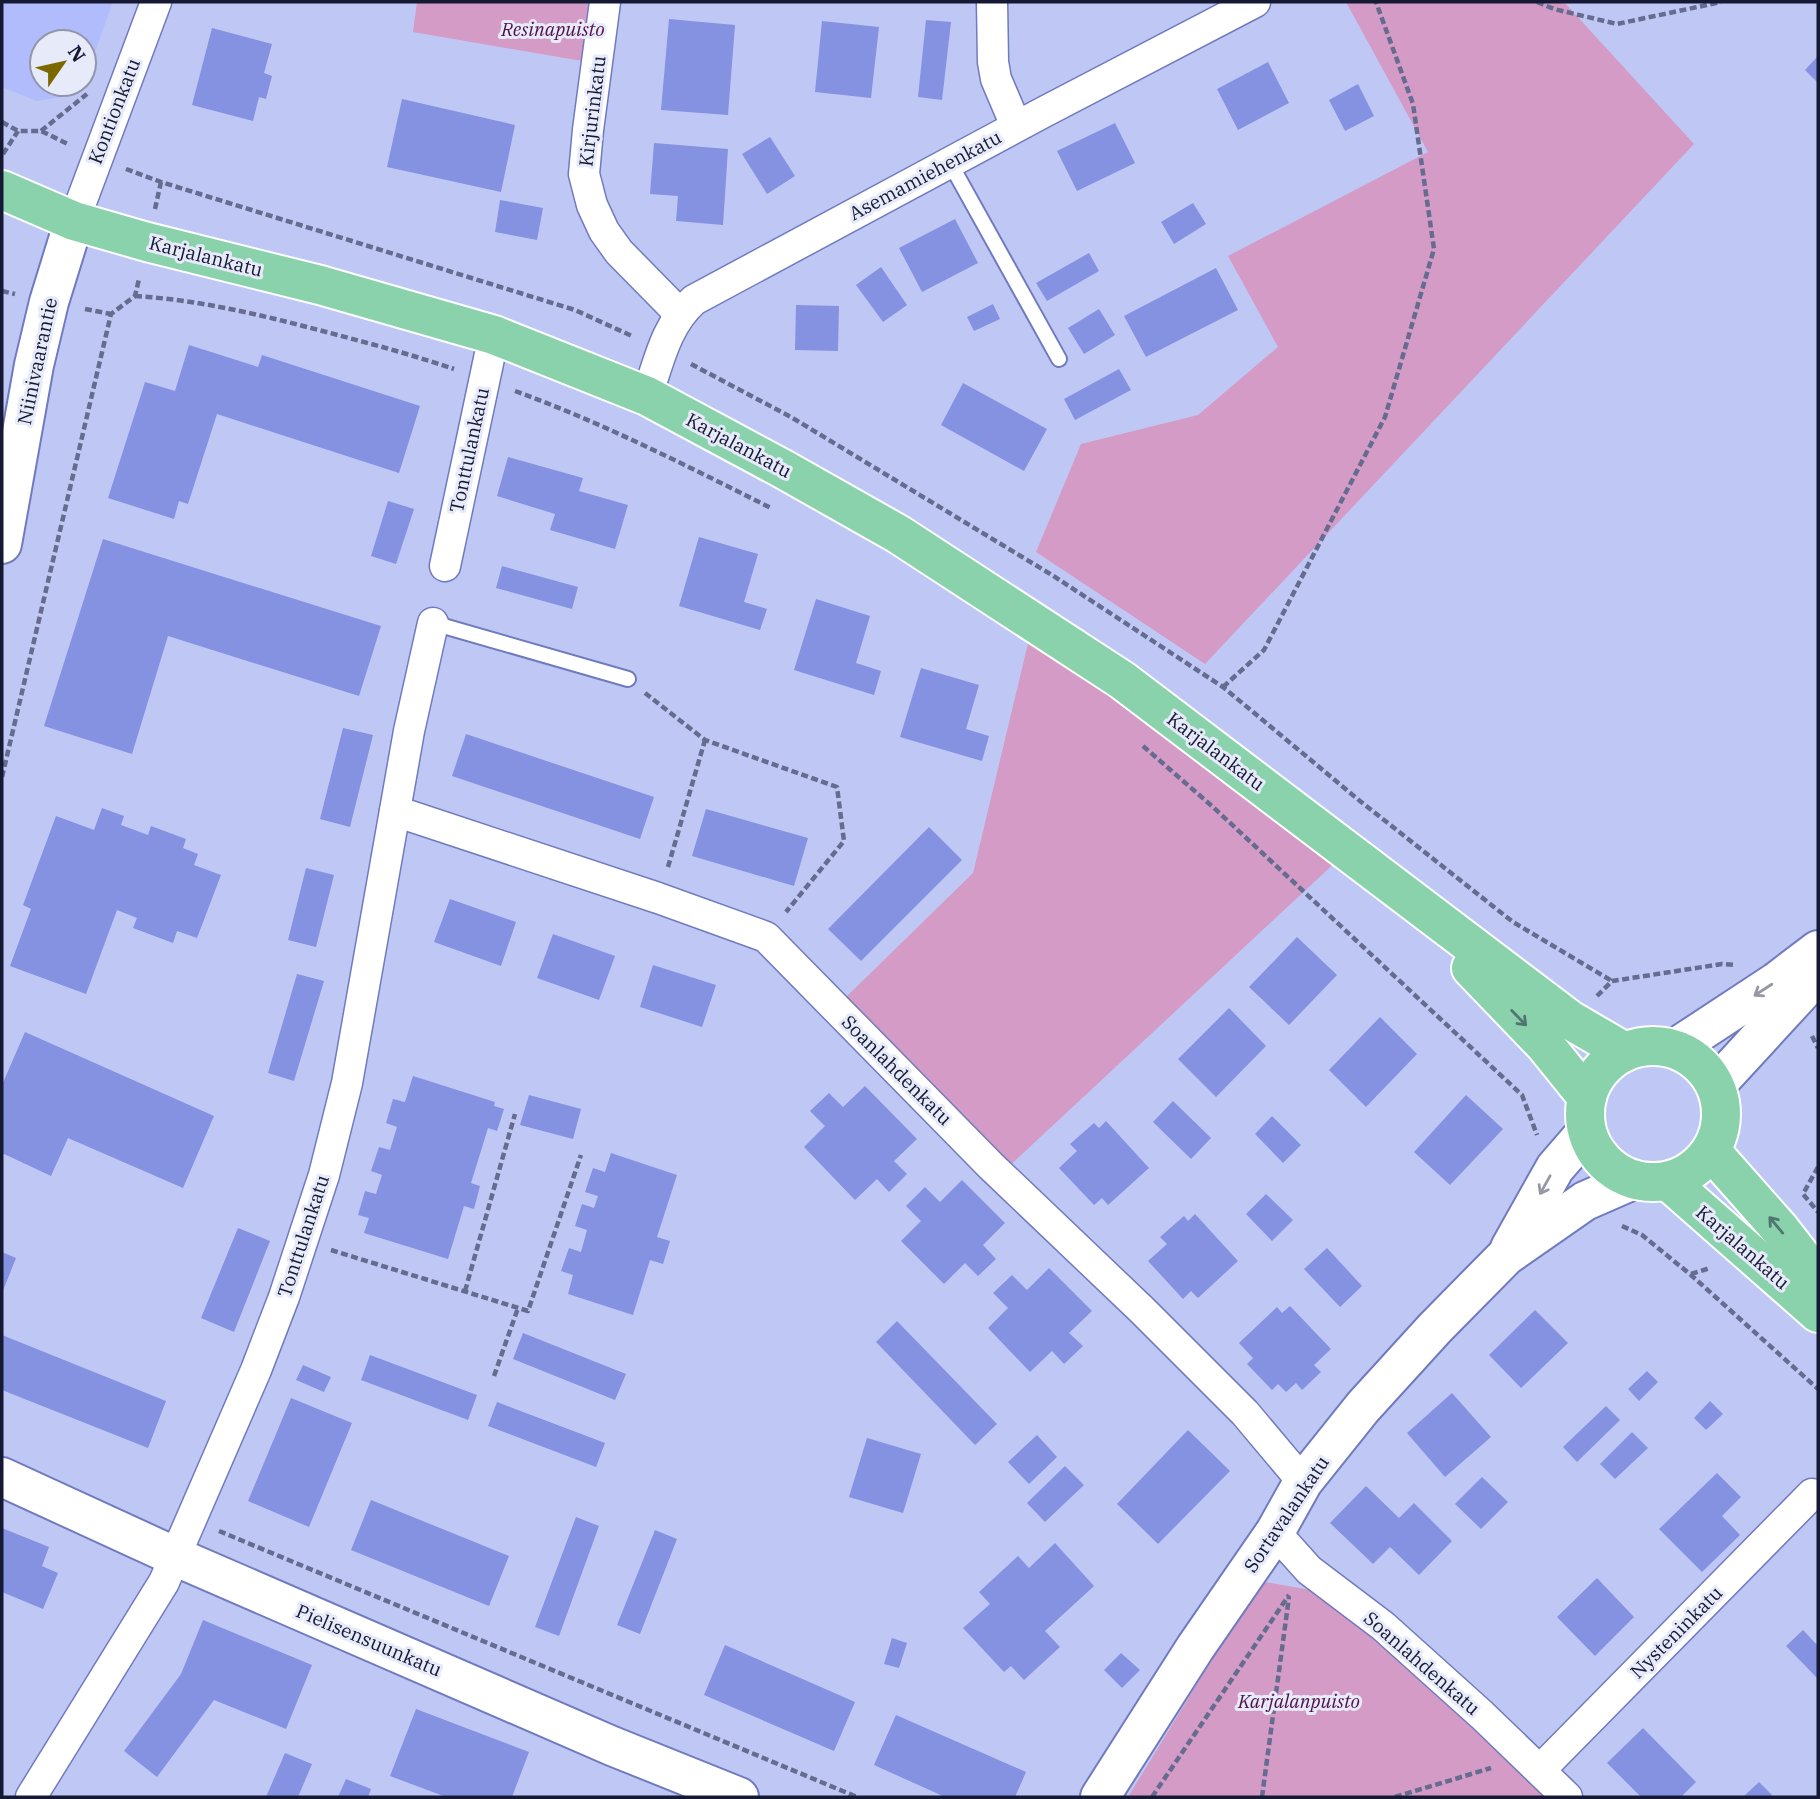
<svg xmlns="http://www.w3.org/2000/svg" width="1820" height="1799" viewBox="0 0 1820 1799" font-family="'IBM Plex Serif',serif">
<rect width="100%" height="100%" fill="#bfc8f4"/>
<polygon fill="#b0bcfc" points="2,2 113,2 85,79 84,42 42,42 42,84 79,84 65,96 37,101 2,87"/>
<g fill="#d39bc5">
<polygon points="417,2 588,2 582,61 413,32"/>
<polygon points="1346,2 1564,2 1694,144 1205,664 1036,552 1081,444 1198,415 1278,347 1228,256 1428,152"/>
<polygon points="1030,635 1340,858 1004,1171 839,1004 973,873"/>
<polygon points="1260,1581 1316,1591 1422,1676 1543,1795 1540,1797 1128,1797"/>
</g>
<g fill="#8591e1">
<polygon points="669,19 735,25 728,115 661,110"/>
<polygon points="926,20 951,22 942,100 918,97"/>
<polygon points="822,21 879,27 871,98 815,92"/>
<polygon points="212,28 272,44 264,73 272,76 266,99 259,97 253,121 192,105"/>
<polygon points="1818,56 1818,83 1805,70"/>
<polygon points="1268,62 1289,103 1238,130 1217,89"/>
<polygon points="1358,84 1374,116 1345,131 1329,100"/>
<polygon points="402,99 515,125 501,192 387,167"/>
<polygon points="1115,123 1135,163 1077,191 1057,151"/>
<polygon points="770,137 795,176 767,194 742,154"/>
<polygon points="654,143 728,149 723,225 676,221 678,196 650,194"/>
<polygon points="500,200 543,208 537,240 495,232"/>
<polygon points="1193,203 1206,224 1174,244 1161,222"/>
<polygon points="955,219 978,263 922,292 899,248"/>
<polygon points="1089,253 1099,271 1047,301 1036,283"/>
<polygon points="881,267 907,305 883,322 856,285"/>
<polygon points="1216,268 1238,310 1146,357 1124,316"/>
<polygon points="993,304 1000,319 974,331 967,317"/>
<polygon points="796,305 839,306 838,351 795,350"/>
<polygon points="1099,309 1115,335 1084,354 1068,328"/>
<polygon points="189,345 258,367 262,355 420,406 399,473 217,414 188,504 179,501 174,519 108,498 145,382 175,391"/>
<polygon points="1119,369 1131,390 1075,420 1064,399"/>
<polygon points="963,383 1047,429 1024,471 941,425"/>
<polygon points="508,457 583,478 579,491 628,505 615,549 550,530 555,514 497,496"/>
<polygon points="388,501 414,509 396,564 371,556"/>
<polygon points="699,537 758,554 744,602 767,609 760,630 679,606"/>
<polygon points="103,539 381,626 359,696 168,636 132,754 44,726"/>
<polygon points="502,566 578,587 572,609 496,588"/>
<polygon points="816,599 870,616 856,663 881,671 874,695 794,670"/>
<polygon points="921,668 979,685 966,729 989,736 982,761 900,737"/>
<polygon points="343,728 373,735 350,827 320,819"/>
<polygon points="466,734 654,797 640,839 452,776"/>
<polygon points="102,808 124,816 121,825 148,835 151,826 186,839 183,848 198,854 194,865 221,875 197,938 177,931 173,943 133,928 137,918 117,910 86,994 10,966 31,909 23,905 56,816 94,830"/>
<polygon points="706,809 808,838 794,886 692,856"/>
<polygon points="929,827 962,860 861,961 828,929"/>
<polygon points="306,868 334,875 316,947 288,940"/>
<polygon points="450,899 516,922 501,966 434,942"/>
<polygon points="553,934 615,956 599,1000 537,978"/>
<polygon points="1297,937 1337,975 1289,1025 1249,987"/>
<polygon points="653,965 716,985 702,1027 640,1007"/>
<polygon points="297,974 324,981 294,1081 268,1073"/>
<polygon points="1229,1008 1266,1046 1216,1097 1178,1059"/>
<polygon points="1380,1017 1417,1054 1366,1107 1329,1070"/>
<polygon points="25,1032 214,1116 183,1188 68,1138 51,1176 2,1153 2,1085"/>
<polygon points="413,1076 495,1102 494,1106 504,1109 497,1131 488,1128 471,1183 480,1186 474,1209 464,1206 448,1259 364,1233 369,1218 358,1215 365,1191 376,1194 382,1175 371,1171 379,1147 390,1150 397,1127 386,1123 393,1099 405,1102"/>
<polygon points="865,1086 917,1139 894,1161 907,1174 889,1192 877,1179 855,1200 804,1147 825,1126 810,1111 829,1093 843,1107"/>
<polygon points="529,1095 581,1109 573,1139 520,1125"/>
<polygon points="1466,1095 1503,1129 1450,1185 1414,1152"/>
<polygon points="1173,1101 1211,1138 1191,1159 1153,1122"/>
<polygon points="1272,1116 1301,1145 1283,1163 1255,1134"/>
<polygon points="1106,1121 1149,1168 1108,1205 1102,1198 1094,1205 1059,1168 1077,1151 1070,1144 1094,1123 1099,1128"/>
<polygon points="611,1153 677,1175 657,1237 670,1241 663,1264 650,1260 633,1315 568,1294 573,1275 561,1271 569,1248 581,1252 587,1230 575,1226 582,1204 594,1208 598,1196 585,1192 593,1168 605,1172"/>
<polygon points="962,1180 1005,1223 983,1245 996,1259 978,1276 965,1263 944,1284 901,1241 921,1221 906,1206 925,1187 940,1202"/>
<polygon points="1266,1194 1293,1220 1272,1241 1246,1214"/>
<polygon points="1195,1214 1238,1261 1198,1298 1191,1291 1183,1299 1148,1261 1167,1244 1160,1237 1184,1216 1188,1221"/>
<polygon points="238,1228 270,1241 234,1332 201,1318"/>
<polygon points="1327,1248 1362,1286 1340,1307 1304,1269"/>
<polygon points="2,1252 16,1258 2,1293"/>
<polygon points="1049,1268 1092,1311 1069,1333 1083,1346 1064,1364 1052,1351 1030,1372 988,1328 1008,1308 993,1293 1012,1275 1027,1290"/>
<polygon points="1290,1306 1331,1349 1314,1365 1321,1372 1302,1390 1296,1383 1286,1392 1278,1384 1272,1390 1247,1364 1253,1358 1239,1343 1277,1307 1282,1313"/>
<polygon points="1535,1310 1568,1343 1521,1388 1489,1355"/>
<polygon points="897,1321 997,1424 975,1445 876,1342"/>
<polygon points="523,1333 626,1374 615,1400 513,1359"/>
<polygon points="2,1335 166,1401 148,1448 2,1390"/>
<polygon points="370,1355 477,1395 468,1420 361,1380"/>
<polygon points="303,1365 331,1377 324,1392 296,1380"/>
<polygon points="1647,1371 1658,1382 1639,1401 1628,1389"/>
<polygon points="1452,1393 1491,1437 1445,1477 1407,1433"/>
<polygon points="291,1398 352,1423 309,1527 248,1501"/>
<polygon points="1710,1401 1723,1414 1706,1430 1694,1418"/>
<polygon points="497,1402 605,1443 596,1467 488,1426"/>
<polygon points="1606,1406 1620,1420 1577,1462 1563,1447"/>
<polygon points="1188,1430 1230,1471 1158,1544 1117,1504"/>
<polygon points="1632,1432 1648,1448 1615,1479 1600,1464"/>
<polygon points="1037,1435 1057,1457 1029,1484 1008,1462"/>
<polygon points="867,1438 921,1454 903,1513 849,1497"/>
<polygon points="1065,1466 1084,1485 1045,1522 1027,1503"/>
<polygon points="1717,1473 1741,1497 1722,1516 1740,1535 1702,1572 1659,1529"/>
<polygon points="1482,1477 1508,1502 1481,1529 1455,1504"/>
<polygon points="1366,1486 1399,1518 1414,1503 1452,1541 1419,1575 1390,1547 1373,1564 1330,1523"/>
<polygon points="371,1500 509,1556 489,1606 351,1550"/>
<polygon points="576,1517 599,1526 559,1636 535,1627"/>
<polygon points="2,1528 49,1547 42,1566 58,1573 43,1609 2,1592"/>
<polygon points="655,1530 677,1539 640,1634 617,1625"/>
<polygon points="1055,1543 1094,1586 1045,1631 1060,1647 1024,1680 1011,1666 1004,1672 963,1628 990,1604 979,1592 1018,1556 1029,1568"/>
<polygon points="1597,1578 1634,1617 1595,1656 1557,1617"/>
<polygon points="203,1620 312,1665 286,1729 214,1700 157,1777 124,1751 181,1674"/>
<polygon points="1803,1630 1818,1646 1818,1679 1786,1646"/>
<polygon points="892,1638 907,1643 899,1668 884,1664"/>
<polygon points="725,1645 855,1702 834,1751 704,1695"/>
<polygon points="1121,1653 1140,1670 1122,1688 1104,1670"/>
<polygon points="416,1709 529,1752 512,1797 446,1797 390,1776"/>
<polygon points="896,1715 1026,1772 1015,1797 945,1797 874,1765"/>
<polygon points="1643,1728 1696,1782 1681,1797 1641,1797 1607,1763"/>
<polygon points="285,1753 312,1764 298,1797 266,1797"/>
<polygon points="346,1779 371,1789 368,1797 338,1797"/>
<polygon points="1759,1782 1772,1795 1770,1797 1743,1797"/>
</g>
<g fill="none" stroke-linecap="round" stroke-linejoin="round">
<defs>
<g id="lane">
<polyline points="950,163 1059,359"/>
<polyline points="433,623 628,679"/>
</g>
<g id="street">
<polyline points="605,2 588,130 584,174 592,205 604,231 619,252 679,313"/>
<polyline points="992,2 993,62 996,79 1016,126"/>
<polyline points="74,221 156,2"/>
<path d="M 647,396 C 659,361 666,325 694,300 L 1042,113 L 1255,2"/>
<polyline points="445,566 494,335"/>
<polyline points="395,811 658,898 766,937 991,1166 1142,1310 1245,1413 1303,1482"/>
<polyline points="1275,1532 1309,1570 1383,1626 1482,1715 1567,1797"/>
<polyline points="1540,1770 1812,1494"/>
<polyline points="31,1797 164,1582 256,1370 284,1297 324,1175 347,1083 409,731 433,623"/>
</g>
<g id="secondary">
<polyline points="2,544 34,365 49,302 74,221"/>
<polyline points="1674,1049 1776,982 1818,950"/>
<polyline points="1716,1085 1818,974"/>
<polyline points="1510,1248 1555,1168 1587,1131"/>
<polyline points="2,1477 174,1556 612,1746 739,1797"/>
<polyline points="1100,1797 1195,1648 1275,1532 1303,1482 1363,1407 1435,1328 1506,1256 1585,1201 1633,1180"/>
</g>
<g id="primary">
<polyline points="2,190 74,221 147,242 320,285 494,335 647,396 783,469 898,534 1122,680 1570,1020 1625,1052"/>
<polyline points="1471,968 1545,1045 1587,1097"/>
<circle cx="1653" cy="1114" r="68"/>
<polyline points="1711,1151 1779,1228 1818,1278"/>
<polyline points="1668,1181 1818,1313"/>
</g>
</defs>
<use href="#lane" stroke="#707bbf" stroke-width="18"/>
<use href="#street" stroke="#707bbf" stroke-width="33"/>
<use href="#secondary" stroke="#707bbf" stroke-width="42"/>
<use href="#primary" stroke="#fff" stroke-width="42"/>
<g stroke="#656c8f" stroke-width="4.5" stroke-dasharray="7 3.5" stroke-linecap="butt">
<polyline points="1537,2 1554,9 1617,24 1721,2"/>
<polyline points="2,122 18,131 41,131 70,145"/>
<polyline points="41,131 87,94"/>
<polyline points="3,154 18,131"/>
<polyline points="126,169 161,182 575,310 632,336"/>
<polyline points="155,209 161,182"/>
<polyline points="2,291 15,294"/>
<path d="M 135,296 C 201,300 266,316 330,333 C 372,344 413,355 454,369"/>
<polyline points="85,309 111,314"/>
<polyline points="691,364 791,417 1052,575 1223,687 1360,801 1513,922 1612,981"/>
<path d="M 515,391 C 603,423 687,466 771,508"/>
<polyline points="1223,687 1264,650 1385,417 1434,249 1413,104 1376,2"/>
<polyline points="645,693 705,740 837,787 844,841 786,912"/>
<polyline points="1143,746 1213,807 1522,1095 1537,1135"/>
<polyline points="2,777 111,314 135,296 139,279"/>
<polyline points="668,867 705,740"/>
<polyline points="1597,996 1612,981 1722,964 1735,965"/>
<polyline points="1812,1036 1818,1048"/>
<polyline points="1818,1167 1803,1194 1818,1212"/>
<polyline points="1622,1226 1642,1235 1691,1275 1818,1389"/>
<polyline points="331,1250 528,1311 581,1155"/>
<polyline points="1691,1274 1710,1268"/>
<polyline points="465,1291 515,1114"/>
<polyline points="494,1376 518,1308"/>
<polyline points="219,1531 857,1797"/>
<polyline points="1152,1797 1289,1595"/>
<polyline points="1262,1797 1289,1597"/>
<polyline points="1395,1797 1491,1768"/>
</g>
<use href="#lane" stroke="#fff" stroke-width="14"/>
<use href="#street" stroke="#fff" stroke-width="30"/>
<use href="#secondary" stroke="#fff" stroke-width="38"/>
<use href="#primary" stroke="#89d2ab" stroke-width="38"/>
</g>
<defs><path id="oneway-shaft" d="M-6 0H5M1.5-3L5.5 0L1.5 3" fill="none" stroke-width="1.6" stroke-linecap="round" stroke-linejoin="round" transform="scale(1.75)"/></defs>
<g stroke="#9698a4">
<use href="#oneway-shaft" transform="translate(1763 990) rotate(147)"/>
<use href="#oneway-shaft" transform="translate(1545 1185) rotate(119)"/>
</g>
<g stroke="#4f7670">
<use href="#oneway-shaft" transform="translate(1519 1018) rotate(46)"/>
<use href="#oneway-shaft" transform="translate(1776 1225) rotate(-130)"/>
</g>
<g text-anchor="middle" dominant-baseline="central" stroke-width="6" stroke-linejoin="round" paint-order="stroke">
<g font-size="19" font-style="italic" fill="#530f48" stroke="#e7eaf9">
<text x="553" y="29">Resinapuisto</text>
<text x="1299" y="1701">Karjalanpuisto</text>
</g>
<g font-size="19" fill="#151934" stroke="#e7eaf9">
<text transform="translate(114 111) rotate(-69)">Kontionkatu</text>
<text transform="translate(592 111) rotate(-83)">Kirjurinkatu</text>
<text transform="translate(925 175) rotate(-28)">Asemamiehenkatu</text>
<text transform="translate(206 256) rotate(14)">Karjalankatu</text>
<text transform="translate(37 361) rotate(-78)">Niinivaarantie</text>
<text transform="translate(739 445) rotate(28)">Karjalankatu</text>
<text transform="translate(469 450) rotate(-78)">Tonttulankatu</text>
<text transform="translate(1216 751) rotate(37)">Karjalankatu</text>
<text transform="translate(897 1070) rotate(45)">Soanlahdenkatu</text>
<text transform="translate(303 1236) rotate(-72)">Tonttulankatu</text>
<text transform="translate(1743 1247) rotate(41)">Karjalankatu</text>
<text transform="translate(1286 1514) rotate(-56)">Sortavalankatu</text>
<text transform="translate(1676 1632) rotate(-45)">Nysteninkatu</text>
<text transform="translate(369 1640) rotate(23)">Pielisensuunkatu</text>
<text transform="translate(1422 1663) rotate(41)">Soanlahdenkatu</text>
</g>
</g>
<rect width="1820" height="1799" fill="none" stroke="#151934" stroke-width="7"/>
<g transform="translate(63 63) rotate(56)"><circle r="33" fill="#e7eaf9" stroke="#9396aa" stroke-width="2"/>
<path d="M0-5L12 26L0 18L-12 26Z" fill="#7c6800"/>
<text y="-10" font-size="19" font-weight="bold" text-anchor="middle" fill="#151934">N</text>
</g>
</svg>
